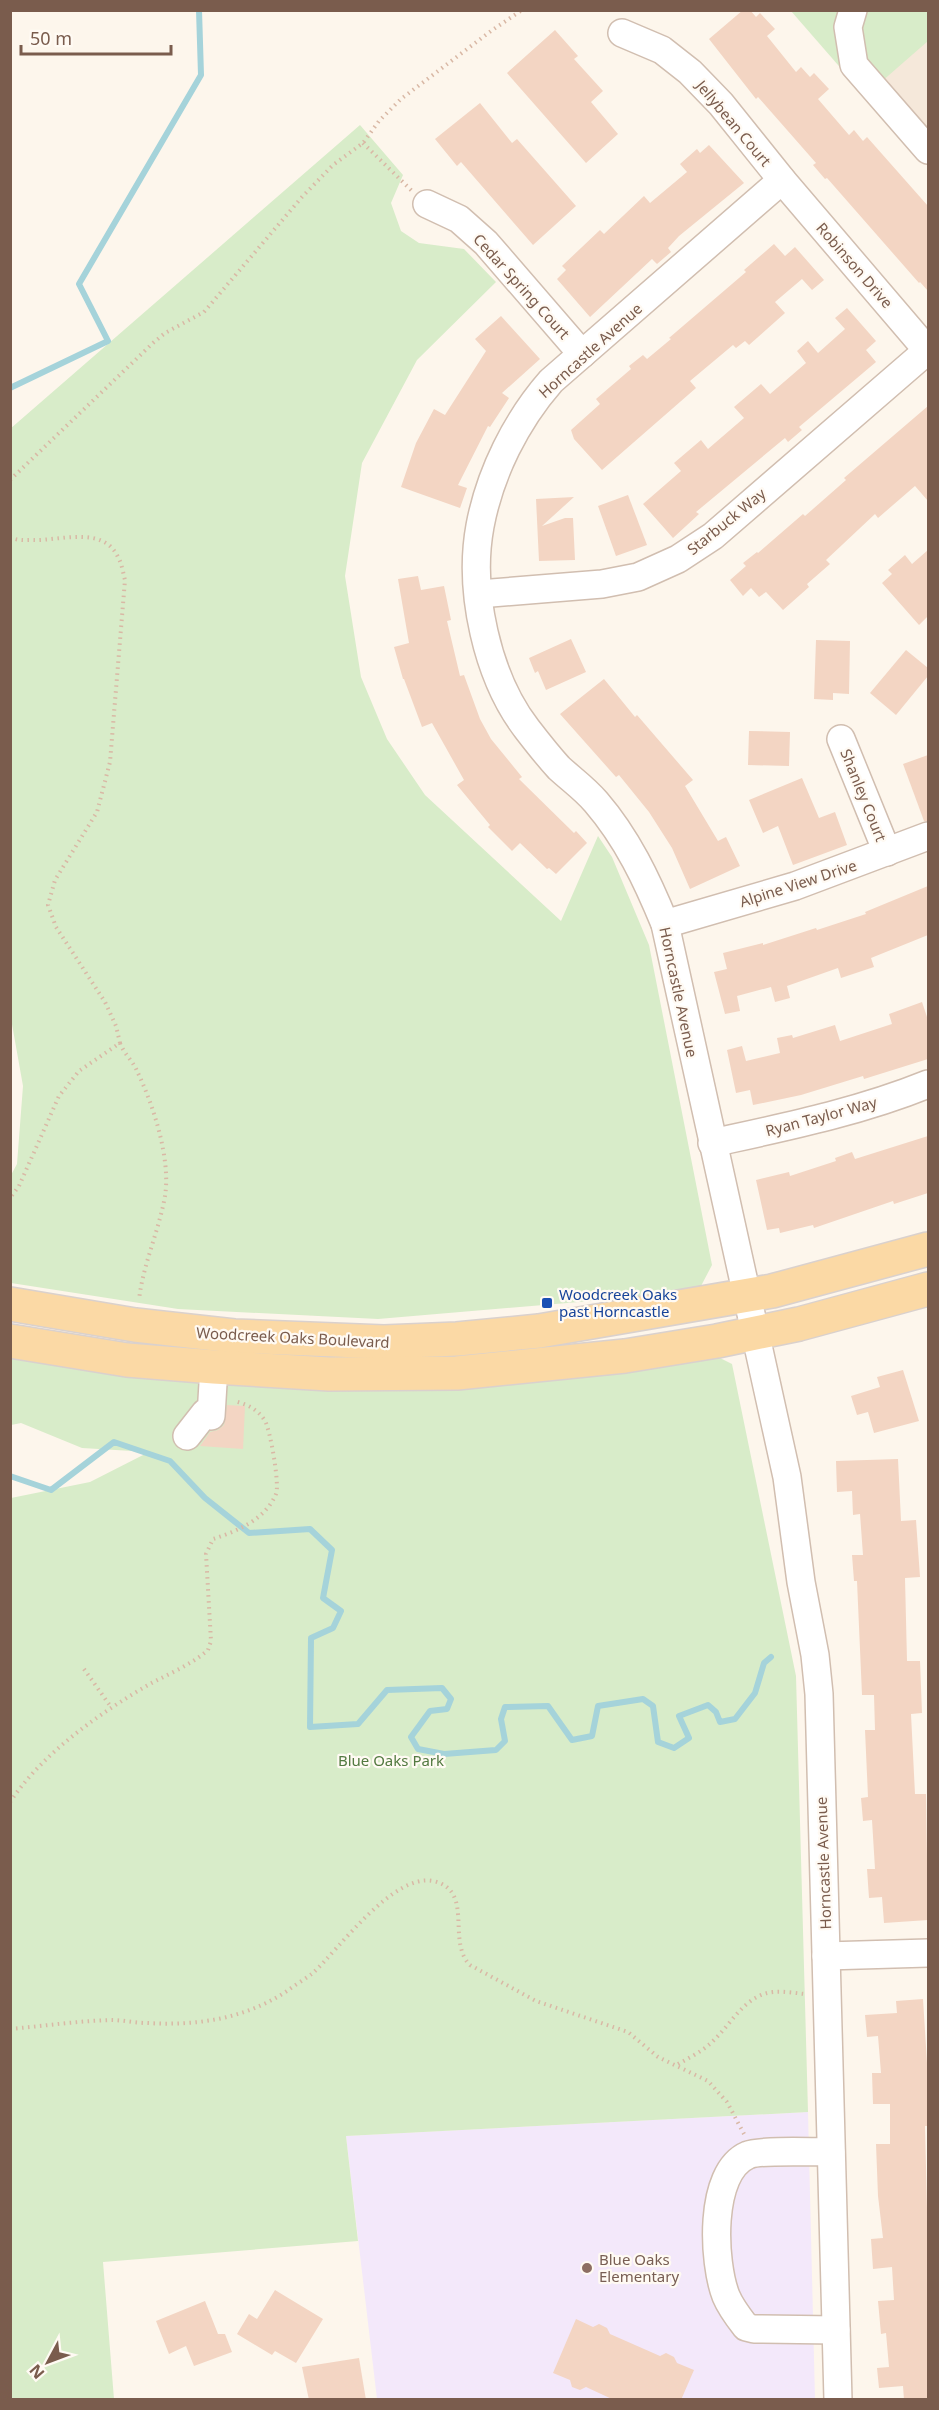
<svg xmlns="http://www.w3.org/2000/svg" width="939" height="2410" viewBox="0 0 939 2410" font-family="'Noto Sans',sans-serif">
<rect width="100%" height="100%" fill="#fdf6ec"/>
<polygon fill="#f5e8da" points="928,37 928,132 882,78"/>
<polygon fill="#f3e8fa" points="808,2112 815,2399 377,2399 346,2136"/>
<g fill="#d8ecc9">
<polygon points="791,11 928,11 928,41 865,96"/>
<polygon points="360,125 403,175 391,203 401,231 419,243 464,249 496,282 417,360 362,463 345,576 361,677 387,739 425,795 561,921 598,836 612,857 649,945 712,1265 701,1286 662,1295 378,1319 178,1309 11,1283 11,1175 17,1164 23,1086 10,1013 10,429"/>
<polygon points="10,1354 126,1373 716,1356 732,1364 796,1676 808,2112 346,2136 358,2241 103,2262 114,2399 11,2399 11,1498 90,1482 149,1452 82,1448 21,1423 11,1425"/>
</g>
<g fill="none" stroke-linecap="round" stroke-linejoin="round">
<g stroke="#a5d3da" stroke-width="6">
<polyline points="10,388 108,341 79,284 201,75 199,10"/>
<polyline points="10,1476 51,1490 114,1442 170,1461 205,1498 249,1533 310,1529 332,1550 323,1598 341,1611 333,1628 311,1638 310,1727 358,1724 387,1690 442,1688 451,1699 447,1709 430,1711 411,1737 418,1749 444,1754 496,1750 505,1741 501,1719 505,1707 548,1706 572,1740 592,1736 598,1706 643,1699 653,1706 658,1742 674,1748 689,1738 679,1716 708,1705 716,1712 720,1722 735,1719 755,1693 764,1663 771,1657"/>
</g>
</g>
<g fill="#f3d5c3">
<polygon points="743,10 750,10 756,17 760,13 775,29 767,36 796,72 801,67 810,77 814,73 829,89 818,99 849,135 854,130 863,141 867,137 928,206 928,291 920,282 919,283 827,178 825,179 813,165 816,163 758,97 756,99 709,39"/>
<polygon points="555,30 578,56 574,59 603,91 591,102 618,134 586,163 507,73"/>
<polygon points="480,103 512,143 517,139 576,206 533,245 461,162 457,166 435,139"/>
<polygon points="709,145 744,183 679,236 668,248 671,252 657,264 652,259 590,317 557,279 566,270 562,266 600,230 604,234 644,196 650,203 687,172 680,164 697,149 700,153"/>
<polygon points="774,244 785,256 795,247 824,280 812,290 802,279 775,302 785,313 749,345 745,341 736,348 733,345 690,381 696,388 602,470 574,439 571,430 600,404 596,399 631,369 629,366 643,355 647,359 671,339 669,338 746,272 744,270"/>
<polygon points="847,308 876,341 866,350 876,362 799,427 802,430 788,442 785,438 696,512 699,514 673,538 643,504 681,471 674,463 701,440 708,449 744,418 734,407 761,384 770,394 806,363 797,351 808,341 818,353 845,329 835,318"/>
<polygon points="501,316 540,359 502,393 509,398 490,427 488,426 458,485 467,488 460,508 401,487 416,443 434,409 445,415 486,351 475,339"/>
<polygon points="928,406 928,501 915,486 878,518 875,514 826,560 830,564 807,584 809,587 783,610 766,592 759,597 751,588 743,596 730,580 746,566 743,563 757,552 758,553 803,514 805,516 846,480 844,478"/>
<polygon points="628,495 647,545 616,556 598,506"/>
<polygon points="574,497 542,526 565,518 573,518 575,560 539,561 536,499"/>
<polygon points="928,550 928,616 919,625 882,583 892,574 888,570 905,555 912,564"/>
<polygon points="418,576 421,590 444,586 451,620 447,621 460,676 464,675 480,719 491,739 522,777 519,779 574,833 576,831 587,843 556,874 549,868 547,869 520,843 512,851 488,827 490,825 457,785 464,780 432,723 422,727 404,679 403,679 394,647 409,643 398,579"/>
<polygon points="571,639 586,672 546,690 538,671 535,673 529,658"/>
<polygon points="816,640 850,641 849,694 833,693 833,700 814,699"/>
<polygon points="906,650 928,668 928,676 896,715 870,693"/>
<polygon points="604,679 635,717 637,715 693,780 685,786 718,841 726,837 740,866 690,889 672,848 649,812 619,775 616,777 560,714"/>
<polygon points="749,731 790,732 789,766 748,765"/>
<polygon points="928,755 928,821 924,821 903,764"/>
<polygon points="802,778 819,818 835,812 847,845 793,865 778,826 763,833 749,800"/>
<polygon points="928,886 928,935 871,958 874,967 841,978 838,968 787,986 790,998 775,1002 771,987 737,996 740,1011 725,1014 714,972 727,969 723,953 763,943 763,945 816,928 817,930 866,914 865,912"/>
<polygon points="922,1002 928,1020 928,1059 864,1079 863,1076 801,1095 753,1105 750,1090 736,1093 727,1050 742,1046 746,1061 780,1053 777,1038 792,1035 793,1038 835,1025 840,1041 892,1024 889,1014"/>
<polygon points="928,1136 928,1193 894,1204 893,1201 814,1228 813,1225 780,1233 779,1228 767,1230 756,1180 789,1172 790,1176 836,1161 835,1158 852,1152 855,1159"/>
<polygon points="903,1370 919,1421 874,1433 868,1412 857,1415 851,1396 880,1387 877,1377"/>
<polygon points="227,1405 245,1406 243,1449 200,1446 210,1432 218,1430 224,1425"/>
<polygon points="898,1459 901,1521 916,1520 920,1577 905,1578 907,1661 920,1661 922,1713 911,1714 915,1794 926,1794 928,1920 884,1923 882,1897 869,1898 867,1869 875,1869 872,1820 863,1821 861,1798 868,1797 865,1730 875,1730 874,1695 862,1695 857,1581 854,1581 852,1555 863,1555 860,1514 853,1515 852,1491 837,1492 836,1461"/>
<polygon points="923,1999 928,2079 928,2126 925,2126 927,2208 928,2208 928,2400 904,2400 903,2386 879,2388 877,2368 889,2367 886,2333 881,2334 878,2301 894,2300 892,2267 873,2269 871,2239 883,2238 878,2196 876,2144 890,2144 890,2104 873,2104 872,2073 881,2073 878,2036 867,2037 865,2015 897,2013 896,2001"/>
<polygon points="275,2290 323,2319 296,2363 275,2351 272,2355 237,2334 249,2314 257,2319"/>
<polygon points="205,2301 218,2334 225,2334 232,2352 194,2366 186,2346 169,2354 156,2321"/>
<polygon points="576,2319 593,2327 599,2324 607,2328 610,2334 660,2356 666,2353 674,2357 677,2363 694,2370 681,2400 614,2400 586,2387 580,2390 572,2387 570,2380 553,2373"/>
<polygon points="359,2358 366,2400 309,2400 302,2367"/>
</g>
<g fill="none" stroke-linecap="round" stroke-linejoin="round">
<defs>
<g id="minor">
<polyline points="853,10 848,27 854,65 928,150"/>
<polyline points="622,33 662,50 690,72 721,104 782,180 928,351"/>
<path d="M 782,180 L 551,381 C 516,421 490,473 480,526 C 468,591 487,677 527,729 C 537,742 548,756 559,768 C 571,779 585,789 596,802 C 627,838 647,880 665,924 L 787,1477 L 801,1582 L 815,1655 L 819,1694 L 838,2400"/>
<polyline points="427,204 459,219 486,243 582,354"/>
<polyline points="479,594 602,584 638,577 678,559 713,536 928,350"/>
<polyline points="841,739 887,852"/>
<polyline points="665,924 795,886 928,836"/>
<path d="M 712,1143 C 785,1127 859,1112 928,1084"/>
<polyline points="187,1436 205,1413 211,1416 214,1367"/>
<polyline points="826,1956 928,1953"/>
<path d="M 831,2152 C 815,2152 759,2150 748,2155 C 708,2172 713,2263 726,2296 C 731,2308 739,2318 746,2327 L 754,2329 L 836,2330"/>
</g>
<g id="major">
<polyline points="10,1304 135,1325 234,1336 384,1342 457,1339 539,1331 772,1291 928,1249"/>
<polyline points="10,1341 127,1360 214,1367 329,1374 457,1373 625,1356 717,1341 799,1324 928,1289"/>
</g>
</defs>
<use href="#minor" stroke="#d1beb0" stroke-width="30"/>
<use href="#major" stroke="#dad1cd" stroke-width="36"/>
<g stroke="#d9b8a5" stroke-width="4" stroke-dasharray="1.5 4.5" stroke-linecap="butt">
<polyline points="363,143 412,191"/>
<polyline points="10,480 153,343 165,333 204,312 302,197 333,165 363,143 379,121 401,99 491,31 522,10"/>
<path d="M 10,537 C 18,541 25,540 33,540 C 60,541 103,525 118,557 C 122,564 123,573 125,580 L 110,762 L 97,812 L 55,880 L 48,905 L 56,927 L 105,1002 L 116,1026 L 120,1043 L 79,1071 L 59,1096 L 19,1186 L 10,1198"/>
<path d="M 120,1043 C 124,1054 133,1061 137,1071 C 153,1104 171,1159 165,1196 C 159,1231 143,1264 139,1300"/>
<polyline points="84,1669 111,1707"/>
<path d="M 10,1802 C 43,1753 97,1715 148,1685 C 168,1674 191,1665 208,1650 L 211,1641 L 206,1554 L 213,1539 C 237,1531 265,1520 276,1494 C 280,1485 270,1429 265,1421 C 258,1409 246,1404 234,1401"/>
<path d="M 10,2029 C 44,2026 77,2021 111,2020 C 123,2020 135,2023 147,2023 C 196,2026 245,2019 287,1991 C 295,1985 305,1979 313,1973 C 339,1949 393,1873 433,1881 C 475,1890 446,1941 470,1965 L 536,2001 L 628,2032 L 658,2057 L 708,2081 L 727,2102 L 744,2134"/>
<path d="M 678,2064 C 691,2057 705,2050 716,2038 C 733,2021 746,1995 773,1992 C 783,1991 795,1993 805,1994"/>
</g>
<use href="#minor" stroke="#fff" stroke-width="27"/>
<use href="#major" stroke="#fbd9a5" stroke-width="33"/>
</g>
<rect fill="#1a4fb4" stroke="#fffaf3" stroke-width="2" x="541" y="1297" width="12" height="12" rx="3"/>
<circle fill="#8d6e63" stroke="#fffaf3" stroke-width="2" cx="587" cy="2268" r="6"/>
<g text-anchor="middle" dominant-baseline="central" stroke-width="4.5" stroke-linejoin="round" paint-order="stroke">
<g font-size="15" fill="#7a5c4d" stroke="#fffaf3">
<text transform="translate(734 123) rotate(50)">Jellybean Court</text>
<text transform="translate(855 265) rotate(49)">Robinson Drive</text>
<text transform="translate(522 286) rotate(48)">Cedar Spring Court</text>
<text transform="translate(590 350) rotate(-42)">Horncastle Avenue</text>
<text transform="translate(726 521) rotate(-39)">Starbuck Way</text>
<text transform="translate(864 795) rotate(68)">Shanley Court</text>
<text transform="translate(798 883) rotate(-18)">Alpine View Drive</text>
<text transform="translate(679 992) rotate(78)">Horncastle Avenue</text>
<text transform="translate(821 1116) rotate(-15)">Ryan Taylor Way</text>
<text transform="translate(293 1337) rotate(3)">Woodcreek Oaks Boulevard</text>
<text transform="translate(823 1863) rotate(-92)">Horncastle Avenue</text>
</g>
<g font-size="15" fill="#164399" stroke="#fffaf3" text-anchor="start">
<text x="559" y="1294">Woodcreek Oaks<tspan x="559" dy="17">past Horncastle</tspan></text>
</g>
<g font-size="15" fill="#537a41" stroke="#fffaf3">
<text x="391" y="1760">Blue Oaks Park</text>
</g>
<g font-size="15" fill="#785e54" stroke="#fffaf3" text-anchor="start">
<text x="599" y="2259">Blue Oaks<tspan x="599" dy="17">Elementary</tspan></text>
</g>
</g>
<rect width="939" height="2410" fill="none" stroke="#7a5c4d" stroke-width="24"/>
<g transform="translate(48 2362) rotate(229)" stroke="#fffaf3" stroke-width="4.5" paint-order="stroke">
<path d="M0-4.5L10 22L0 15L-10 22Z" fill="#7a5c4d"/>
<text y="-9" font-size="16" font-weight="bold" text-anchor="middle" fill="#7a5c4d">N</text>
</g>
<path d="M21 45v9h150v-9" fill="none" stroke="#7a5c4d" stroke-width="3"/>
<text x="30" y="45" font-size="18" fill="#7a5c4d" stroke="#fffaf3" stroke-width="4.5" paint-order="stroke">50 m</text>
</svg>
